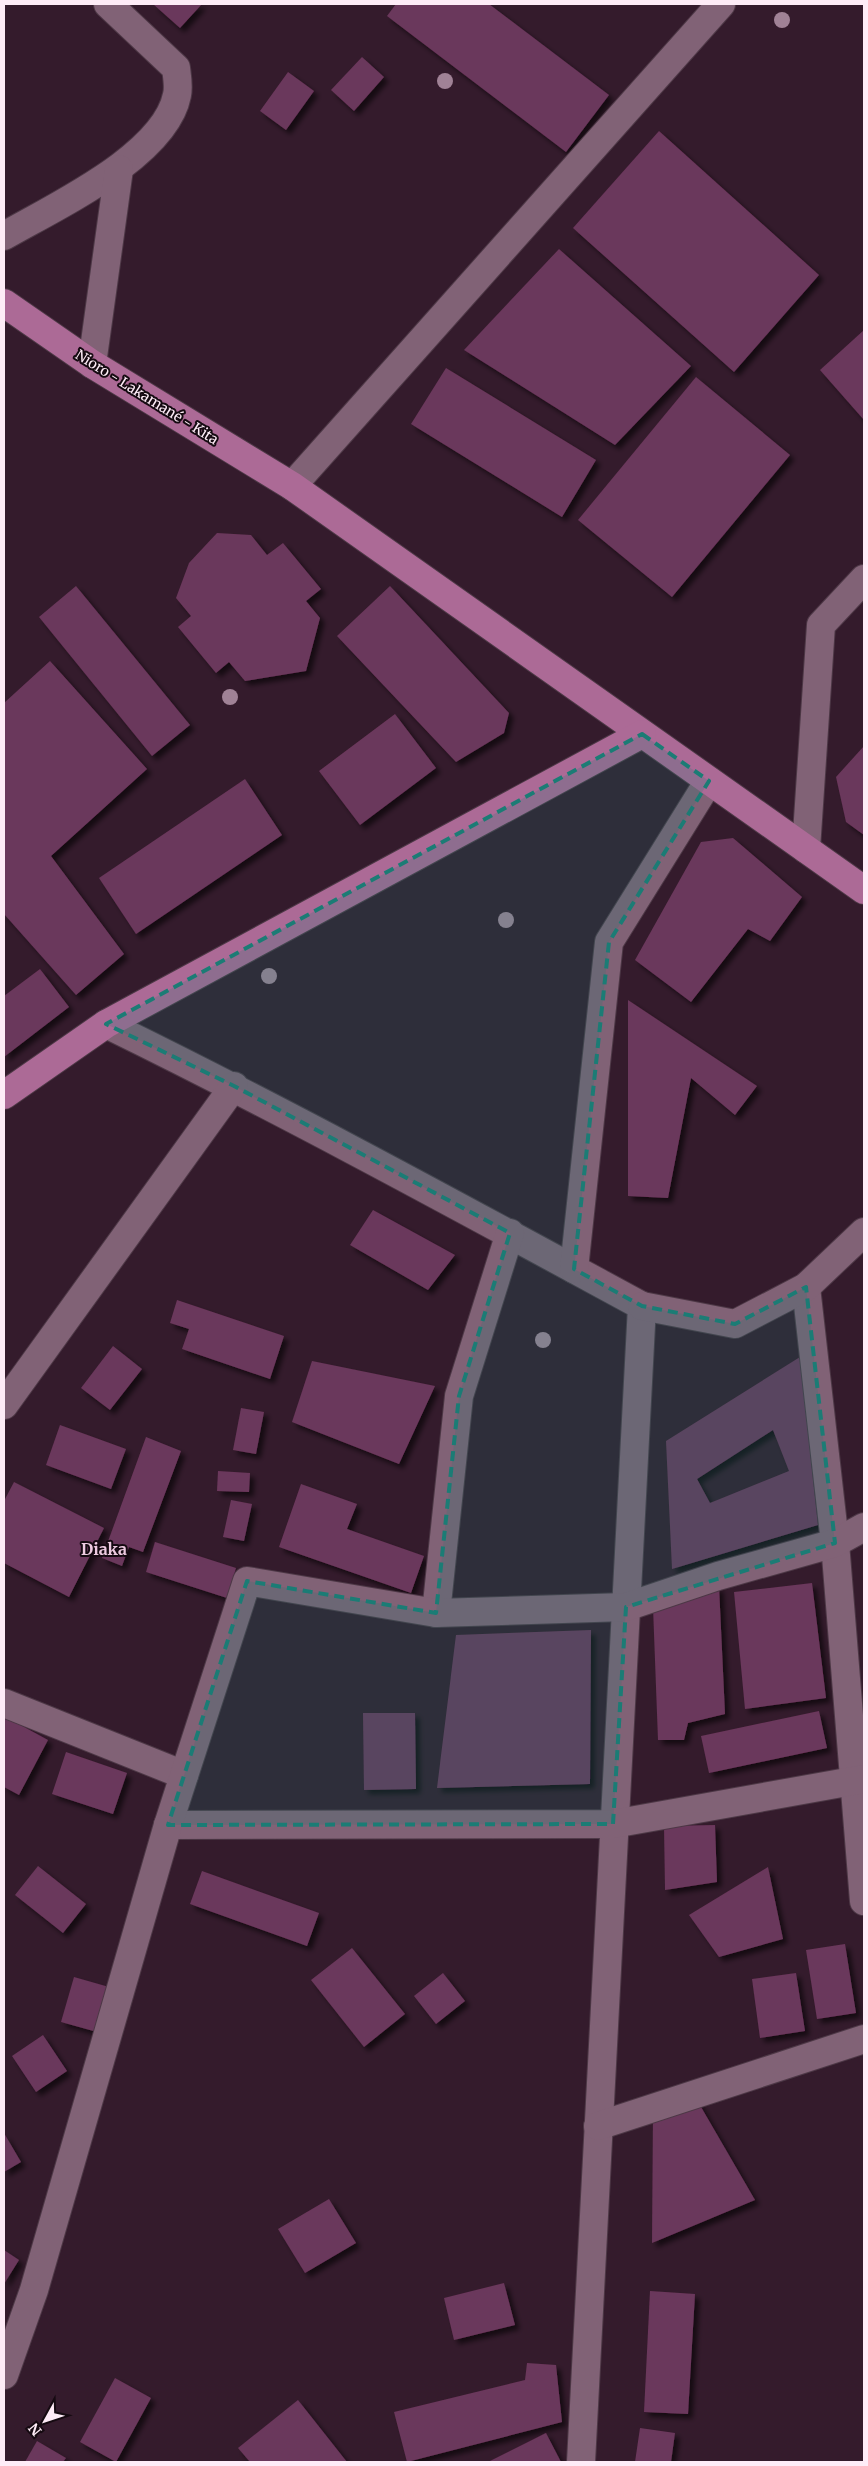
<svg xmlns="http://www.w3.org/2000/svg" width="868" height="2466" viewBox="0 0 868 2466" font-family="Merriweather,serif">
<defs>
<filter id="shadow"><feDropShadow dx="4.5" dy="4.5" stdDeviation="2.5" flood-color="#0009"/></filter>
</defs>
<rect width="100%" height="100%" fill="#341b2c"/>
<g fill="#6b375b" fill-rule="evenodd" filter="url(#shadow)">
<polygon points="153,4 202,4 180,28"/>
<polygon points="396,4 489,4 609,95 566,152 387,16"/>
<polygon points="362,57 384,77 354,111 331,90"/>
<polygon points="288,72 314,91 286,130 260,111"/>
<polygon points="659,131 819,275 734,372 573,228"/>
<polygon points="559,249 691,366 615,445 464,350"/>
<polygon points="864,330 864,420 820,370"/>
<polygon points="446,368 596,460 562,517 411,424"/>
<polygon points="696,377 790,455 672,597 578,520"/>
<polygon points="217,533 251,535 267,555 283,543 321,589 306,601 320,618 306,671 245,681 229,662 216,673 178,627 191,616 176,598 189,563"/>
<polygon points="76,586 190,725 152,756 39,617"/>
<polygon points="390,586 509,713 504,733 456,762 337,636"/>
<polygon points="50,661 147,769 51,856 124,954 76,995 4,914 4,703"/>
<polygon points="395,714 436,768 360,825 319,771"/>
<polygon points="864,746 864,835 846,822 836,777"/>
<polygon points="245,779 282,835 136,934 99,878"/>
<polygon points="733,838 802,897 770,941 748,929 691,1002 635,960 701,842"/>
<polygon points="40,969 69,1007 4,1057 4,996"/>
<polygon points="628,1000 757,1086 735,1115 691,1078 668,1198 628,1196"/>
<polygon points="373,1210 455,1255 428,1290 350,1245"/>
<polygon points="177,1300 284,1336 270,1379 182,1349 189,1329 170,1323"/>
<polygon points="113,1346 142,1369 110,1410 81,1388"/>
<path d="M 800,1357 L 818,1525 L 672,1569 L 666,1441 ZM 773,1430 L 789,1471 L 710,1503 L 697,1479 Z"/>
<polygon points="312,1361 435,1386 399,1464 292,1422"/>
<polygon points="241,1408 264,1412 256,1454 233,1450"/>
<polygon points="60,1425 126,1449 111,1489 46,1465"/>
<polygon points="146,1437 181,1451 143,1552 129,1547 122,1566 102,1558"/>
<polygon points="218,1471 250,1473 249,1492 217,1491"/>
<polygon points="14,1482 104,1528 69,1597 4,1563 4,1501"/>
<polygon points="301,1484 357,1504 347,1529 424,1556 411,1593 279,1547"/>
<polygon points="231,1500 252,1504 244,1541 223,1537"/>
<polygon points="155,1542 236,1568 227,1598 146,1572"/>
<polygon points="812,1583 826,1698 745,1709 734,1592"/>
<polygon points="719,1586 725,1714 688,1723 684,1740 658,1740 653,1607"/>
<polygon points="591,1630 590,1784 437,1788 456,1635"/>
<polygon points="819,1711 827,1748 709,1773 701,1736"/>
<polygon points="363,1713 415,1713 416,1789 364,1790"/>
<polygon points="4,1716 48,1740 19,1795 4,1787"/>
<polygon points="66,1752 127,1773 113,1814 52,1794"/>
<polygon points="715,1825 717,1882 665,1890 664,1826"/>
<polygon points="38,1866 86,1904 63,1933 15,1895"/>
<polygon points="768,1867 783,1939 719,1957 689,1915"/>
<polygon points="202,1871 319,1913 307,1946 190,1904"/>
<polygon points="845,1944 856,2013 817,2019 806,1950"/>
<polygon points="352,1948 405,2014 364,2047 311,1980"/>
<polygon points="443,1973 465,2001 436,2024 414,1996"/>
<polygon points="796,1973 805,2031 760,2038 752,1979"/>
<polygon points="74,1977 109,1987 97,2032 61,2022"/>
<polygon points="43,2035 67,2071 36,2092 12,2056"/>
<polygon points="697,2100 755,2200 652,2243 653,2110"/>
<polygon points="4,2133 21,2162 4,2172"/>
<polygon points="329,2199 356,2243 305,2273 278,2229"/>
<polygon points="4,2250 19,2260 4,2284"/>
<polygon points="504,2283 515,2325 454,2340 444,2298"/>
<polygon points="650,2291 695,2294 688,2414 644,2412"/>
<polygon points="527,2363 556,2365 562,2422 407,2462 394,2412 525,2380"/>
<polygon points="115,2378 151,2398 116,2462 80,2442"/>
<polygon points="298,2400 347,2462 250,2462 238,2448"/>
<polygon points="640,2428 675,2433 671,2462 635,2462"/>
<polygon points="546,2433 561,2462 488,2462"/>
<polygon points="37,2441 66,2458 63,2462 25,2462"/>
</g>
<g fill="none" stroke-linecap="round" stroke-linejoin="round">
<defs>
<g id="minor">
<path d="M 4,236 C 54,207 165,156 177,95 C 179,87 177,76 176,68 L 108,4"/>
<polyline points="92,364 119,169"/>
<polyline points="292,486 721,4"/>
<polyline points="806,849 821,625 864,579"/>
<path d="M 106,1024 C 288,1113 465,1210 642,1306 L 581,2462"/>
<polyline points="574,1269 609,942 709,781"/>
<polyline points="806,1287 835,1543 864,1901"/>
<polyline points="642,1306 735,1324 806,1287 864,1232"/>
<polyline points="4,1405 234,1086"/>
<polyline points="436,1613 459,1396 510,1233"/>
<polyline points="4,1703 184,1775"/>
<polyline points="168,1825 613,1824 864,1779"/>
<polyline points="598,2126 864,2039"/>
<polyline points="4,2375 34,2290 168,1825 247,1581 436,1613 626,1607 718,1576 835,1543 864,1527"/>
</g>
<g id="major">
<polyline points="4,303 92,364 292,486 864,890"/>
<polyline points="4,1095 106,1024 642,734"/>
</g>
</defs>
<use href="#minor" stroke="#4d3846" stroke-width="30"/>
<use href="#major" stroke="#4d3846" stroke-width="30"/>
<use href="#minor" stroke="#816276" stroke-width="28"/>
<use href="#major" stroke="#ac6a96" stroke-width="28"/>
</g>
<g fill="#a08296">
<circle cx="782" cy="20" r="8"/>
<circle cx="445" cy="81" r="8"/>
<circle cx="230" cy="697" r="8"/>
<circle cx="506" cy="920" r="8"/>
<circle cx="269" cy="976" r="8"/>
<circle cx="543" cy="1340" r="8"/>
</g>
<path fill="#1b7c75" fill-opacity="0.2" stroke="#1b7c75" stroke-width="4" stroke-dasharray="10 6" stroke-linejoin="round" d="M 642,734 L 709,781 L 609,942 L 574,1269 L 642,1306 L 735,1324 L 806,1287 L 835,1543 L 626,1607 L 613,1824 L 168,1825 L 247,1581 L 436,1613 L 459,1396 L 510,1233 L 234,1086 L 106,1024 Z"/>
<g text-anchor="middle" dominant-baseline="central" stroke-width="4" stroke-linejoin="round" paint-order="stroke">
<g font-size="14" fill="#feecf7" stroke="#150a11">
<text transform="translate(147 397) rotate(32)">Nioro - Lakamané - Kita</text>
</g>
<g font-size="16" font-weight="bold" fill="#edcae0" stroke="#150a11">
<text x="104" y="1549">Diaka</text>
</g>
</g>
<rect width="868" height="2466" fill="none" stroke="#feecf7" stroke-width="10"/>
<g transform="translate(45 2421) rotate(230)" stroke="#150a11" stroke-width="4" paint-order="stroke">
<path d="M0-4L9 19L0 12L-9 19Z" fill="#feecf7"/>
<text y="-8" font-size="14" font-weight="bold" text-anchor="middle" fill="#feecf7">N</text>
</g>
</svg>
